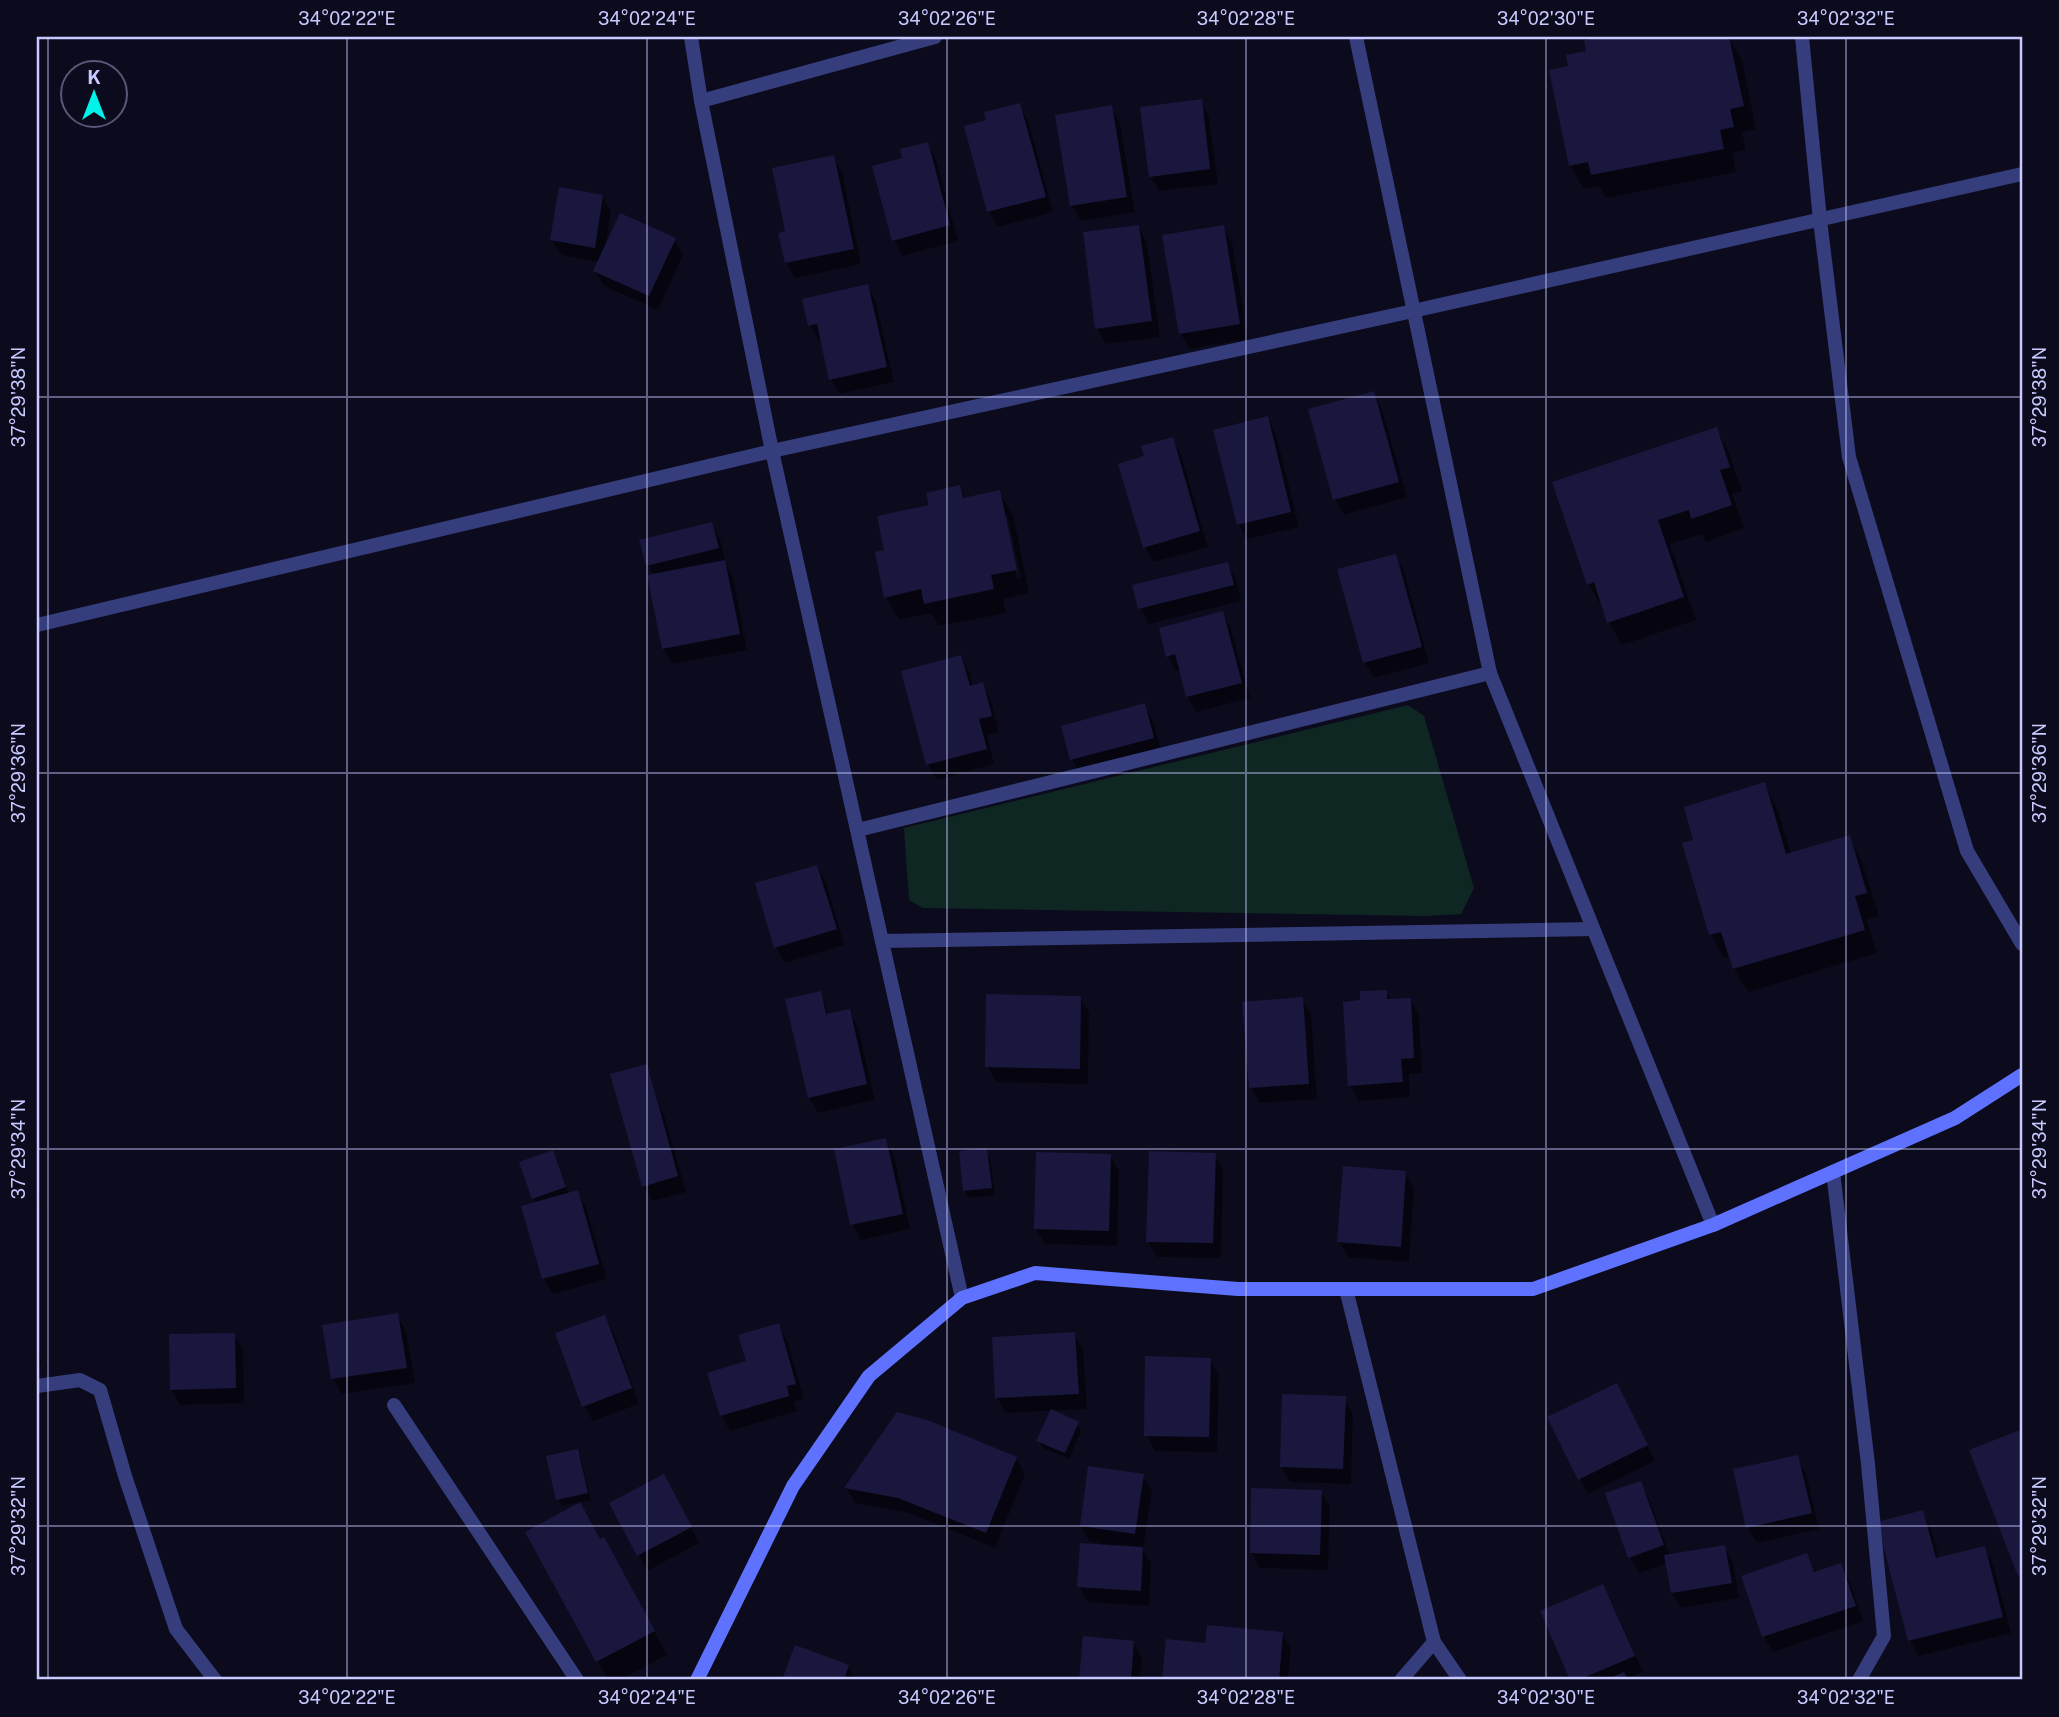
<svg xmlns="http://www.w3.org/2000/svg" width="2059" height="1717" viewBox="0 0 2059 1717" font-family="'Public Sans',sans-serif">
<rect width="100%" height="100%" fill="#0c0b1d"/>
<polygon fill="#0e2723" points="1408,705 1424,716 1474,888 1461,914 1426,916 923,908 909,900 904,828"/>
<g fill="#0007" fill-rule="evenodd">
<polygon points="1611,37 1712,37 1714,40 1728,37 1742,60 1756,129 1742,132 1746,150 1732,153 1736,172 1606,198 1599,186 1584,189 1570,166 1551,72 1570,68 1588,52 1586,42"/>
<polygon points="1201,101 1209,117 1218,184 1159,191 1150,176"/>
<polygon points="1019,105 1028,120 1053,212 998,227 989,212 966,127 988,122"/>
<polygon points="1111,107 1120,123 1135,212 1081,221 1072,206"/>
<polygon points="927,144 936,159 958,241 902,256 894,240"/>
<polygon points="833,157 842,172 861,264 795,278 786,263"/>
<polygon points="602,196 611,212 606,245 674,240 683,255 658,310 604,286 595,271 599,262 561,255 552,240"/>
<polygon points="1139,227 1147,243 1160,337 1106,344 1097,328"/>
<polygon points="1223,227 1232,242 1248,339 1189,349 1181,334"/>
<polygon points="867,286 876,302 894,382 840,394 831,379 822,340 819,341 810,326"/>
<polygon points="1373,393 1382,409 1407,497 1344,515 1335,499"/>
<polygon points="1268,418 1276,434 1299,527 1247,539 1238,524"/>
<polygon points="1716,429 1729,452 1742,491 1732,494 1744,528 1706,542 1702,534 1670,544 1696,620 1622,645 1609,622 1604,606 1602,607 1588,584"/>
<polygon points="1172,439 1181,455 1208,547 1154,562 1145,547 1147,457"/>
<path d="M 959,487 L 966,499 L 999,492 L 1013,515 L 1029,593 L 1003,599 L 1006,613 L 939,626 L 931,613 L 899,620 L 886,597 L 886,552 L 931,506 ZM 1004,515 L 1007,515 L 1021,578 L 1017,579 Z"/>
<polygon points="711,524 720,539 726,564 733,577 747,650 672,664 663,648 653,575 648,565"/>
<polygon points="1395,556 1404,571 1429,663 1374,678 1365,663 1340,570"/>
<polygon points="1227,564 1236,579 1241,601 1149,624 1140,608"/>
<polygon points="1222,613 1231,629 1250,698 1196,712 1187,696 1181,670 1176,671 1168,656"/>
<polygon points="961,657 970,673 973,686 982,684 991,700 999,732 987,735 994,764 937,780 928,764"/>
<polygon points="1144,705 1153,721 1162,753 1081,775 1072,759"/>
<polygon points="1764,784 1777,808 1791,854 1849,837 1862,861 1879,916 1867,920 1877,953 1748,992 1734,969 1731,956 1724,958 1711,935 1684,845 1696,841"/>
<polygon points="817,867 826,882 844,945 785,963 776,948 757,884"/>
<polygon points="1386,991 1391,1001 1410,999 1419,1015 1422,1073 1409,1074 1410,1097 1359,1101 1350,1085 1362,1002"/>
<polygon points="820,993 824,1000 828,1016 849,1011 858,1027 875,1100 818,1113 809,1097"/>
<polygon points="1080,997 1089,1013 1088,1084 996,1082 987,1066"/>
<polygon points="1302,999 1311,1014 1317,1099 1260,1103 1251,1088"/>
<polygon points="646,1066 650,1073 659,1106 664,1115 686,1192 652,1201 643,1186"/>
<polygon points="885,1140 894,1155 910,1229 861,1240 852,1224"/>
<polygon points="986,1150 990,1157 995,1195 969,1198 965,1191"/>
<polygon points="1214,1154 1223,1170 1221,1258 1157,1257 1148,1242"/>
<polygon points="1110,1156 1119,1171 1117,1246 1045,1244 1036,1229"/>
<polygon points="556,1159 569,1194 577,1192 586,1207 607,1279 553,1294 544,1279 524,1207 536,1204 533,1198"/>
<polygon points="1405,1173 1414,1188 1409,1262 1348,1257 1339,1242"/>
<polygon points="37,1182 41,1203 37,1204"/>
<polygon points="397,1315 406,1331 415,1383 342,1394 333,1379 324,1327"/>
<polygon points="605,1317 614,1333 639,1404 593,1421 584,1406"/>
<polygon points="778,1325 787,1340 804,1399 794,1402 797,1411 730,1431 721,1415 748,1362"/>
<polygon points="1074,1334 1083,1349 1087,1409 1006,1413 997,1398 994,1339"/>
<polygon points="234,1335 243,1350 244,1403 180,1405 171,1389"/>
<polygon points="37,1344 42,1365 37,1366"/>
<polygon points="1210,1360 1219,1375 1217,1452 1155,1451 1146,1435"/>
<polygon points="1344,1398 1353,1414 1351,1484 1290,1482 1281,1466"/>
<polygon points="1626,1400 1655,1461 1588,1494 1580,1479"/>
<polygon points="1077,1423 1081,1431 1069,1459 1043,1448 1038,1441"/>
<polygon points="2019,1432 2022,1438 2022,1579 2020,1575"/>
<polygon points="577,1450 581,1458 591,1500 562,1506 558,1499"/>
<polygon points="1797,1457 1806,1473 1819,1529 1757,1543 1748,1528 1735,1471"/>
<polygon points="1016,1458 1025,1474 995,1548 909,1513 855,1503 846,1488"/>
<polygon points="1143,1476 1152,1491 1143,1550 1151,1564 1149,1606 1088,1602 1079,1586 1099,1543 1090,1542 1081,1526"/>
<polygon points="1640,1483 1649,1499 1670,1556 1724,1547 1733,1562 1739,1598 1681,1608 1672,1593 1667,1563 1639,1573 1630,1557 1607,1494"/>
<polygon points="672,1492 699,1543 647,1571 611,1503"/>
<polygon points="1321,1492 1330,1507 1328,1570 1260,1568 1251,1552"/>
<polygon points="1922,1512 1931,1528 1939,1559 1984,1548 1993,1563 2011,1633 1919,1656 1910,1641 1879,1523"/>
<polygon points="528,1532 600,1541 617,1562 667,1655 619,1680 608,1680"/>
<polygon points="1806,1555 1816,1573 1840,1565 1849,1580 1863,1621 1773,1652 1764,1637 1743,1577"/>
<polygon points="1603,1586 1611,1601 1643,1672 1626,1679 1627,1680 1572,1680 1542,1612"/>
<polygon points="1282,1634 1291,1649 1288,1680 1164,1680 1167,1641 1207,1645"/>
<polygon points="1084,1638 1133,1642 1142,1658 1140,1680 1081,1680"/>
<polygon points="796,1648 848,1667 856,1680 784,1680"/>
</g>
<g fill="#19173e">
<polygon points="1602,37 1710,37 1711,38 1729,37 1744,106 1730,109 1734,127 1720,130 1724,149 1591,175 1588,162 1569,166 1549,70 1568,66 1566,55 1586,51 1584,40"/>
<polygon points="1202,99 1210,169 1149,177 1140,107"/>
<polygon points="1020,103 1046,197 987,212 964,126 986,120 984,112"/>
<polygon points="1112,105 1127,197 1070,206 1055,115"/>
<polygon points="928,142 950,225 892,241 872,166 902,158 900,149"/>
<polygon points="834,155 854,249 785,263 778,233 785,231 772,168"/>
<polygon points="559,187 603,195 595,248 550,240"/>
<polygon points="620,213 676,238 649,296 593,271"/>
<polygon points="1139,225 1152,321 1095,329 1083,232"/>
<polygon points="1224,225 1240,324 1179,334 1162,235"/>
<polygon points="868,284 887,367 829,380 817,324 808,326 802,299"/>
<polygon points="1374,391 1399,482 1333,500 1308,409"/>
<polygon points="1268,416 1291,512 1237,525 1213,430"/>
<polygon points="1717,427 1730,467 1720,470 1732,505 1691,519 1689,510 1658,520 1684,597 1607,623 1594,582 1587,585 1552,482"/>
<polygon points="1173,437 1200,531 1143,548 1118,464 1144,456 1141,446"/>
<polygon points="960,485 963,498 1000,490 1017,570 991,575 994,589 924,604 921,589 884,598 875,552 884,550 877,516 929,505 926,493"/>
<polygon points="712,522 719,548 646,566 639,540"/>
<polygon points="1396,554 1422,647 1363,663 1337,569"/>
<polygon points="725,560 740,634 662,649 647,575"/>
<polygon points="1228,562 1234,585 1138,609 1132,585"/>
<polygon points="1223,611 1242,683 1186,697 1175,654 1166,657 1159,628"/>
<polygon points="961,655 970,686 983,682 992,716 979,719 987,749 926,765 901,671"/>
<polygon points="1145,703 1154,738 1070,760 1061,726"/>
<polygon points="1765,782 1786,854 1850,835 1867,893 1855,896 1865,930 1733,969 1721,932 1709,935 1682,843 1693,840 1684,807"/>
<polygon points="817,865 837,929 774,948 755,883"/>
<polygon points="1387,990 1387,999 1411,998 1414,1058 1401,1059 1403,1082 1348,1086 1343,1002 1360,1000 1360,991"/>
<polygon points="821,991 826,1014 850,1009 867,1084 808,1098 785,999"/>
<polygon points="986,994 1081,996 1080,1069 985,1067"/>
<polygon points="1303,997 1309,1084 1249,1088 1242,1002"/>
<polygon points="647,1064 678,1176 642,1187 610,1074"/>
<polygon points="886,1138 903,1214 850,1225 834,1149"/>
<polygon points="987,1148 992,1188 963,1191 959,1151"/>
<polygon points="553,1150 566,1187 532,1199 519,1162"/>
<polygon points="1149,1151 1216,1153 1213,1243 1146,1242"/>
<polygon points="1036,1152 1111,1154 1109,1231 1034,1229"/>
<polygon points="1343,1166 1406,1171 1401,1247 1337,1242"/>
<polygon points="578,1190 599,1264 542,1279 521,1206"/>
<polygon points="398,1313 407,1368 331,1379 322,1325"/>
<polygon points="605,1315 632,1388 582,1407 555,1333"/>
<polygon points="779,1323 796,1384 787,1386 789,1396 720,1416 707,1373 746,1361 738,1335"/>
<polygon points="1075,1332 1079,1394 995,1398 992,1337"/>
<polygon points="235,1333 236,1388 170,1390 169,1334"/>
<polygon points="1145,1356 1211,1358 1209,1437 1144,1436"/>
<polygon points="1617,1383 1648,1445 1578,1480 1547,1417"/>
<polygon points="1282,1394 1346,1396 1343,1469 1280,1467"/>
<polygon points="1051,1409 1079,1422 1065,1453 1036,1441"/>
<polygon points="897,1412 930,1421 1017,1457 986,1533 898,1498 844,1488"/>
<polygon points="2020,1430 2022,1437 2022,1574 2018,1576 1969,1450"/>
<polygon points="578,1449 588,1493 556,1500 546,1456"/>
<polygon points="1798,1455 1812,1513 1746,1528 1733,1469"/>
<polygon points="1088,1466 1144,1474 1135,1534 1080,1526"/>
<polygon points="664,1474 692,1527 637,1556 609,1503"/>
<polygon points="1641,1481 1664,1545 1628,1558 1605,1493"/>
<polygon points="1251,1488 1322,1490 1320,1555 1250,1553"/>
<polygon points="580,1502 600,1539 604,1537 655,1631 596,1662 525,1532"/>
<polygon points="1923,1510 1936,1558 1985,1546 2003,1617 1908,1641 1877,1522"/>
<polygon points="1080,1543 1143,1547 1141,1591 1077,1587"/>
<polygon points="1725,1545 1732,1583 1671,1593 1664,1555"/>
<polygon points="1807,1553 1814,1572 1841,1563 1856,1606 1762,1637 1741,1576"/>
<polygon points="1603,1584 1635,1656 1578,1680 1570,1680 1540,1611"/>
<polygon points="1207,1625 1283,1632 1279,1680 1162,1680 1166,1639 1205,1643"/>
<polygon points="1083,1636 1134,1641 1131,1680 1079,1680"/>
<polygon points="795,1645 849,1665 844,1680 782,1680"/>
<polygon points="1624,1672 1628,1680 1604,1680"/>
</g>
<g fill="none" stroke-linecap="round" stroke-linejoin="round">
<g stroke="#353d7d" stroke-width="14">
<polyline points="691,37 701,101 772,451 962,1298"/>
<polyline points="1356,37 1490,673 1713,1225"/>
<polyline points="1802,37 1820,220 1849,457 1967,851 2022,944"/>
<polyline points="701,101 935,37"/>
<polyline points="37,625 772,451 1413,311 2022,174"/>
<polyline points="858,830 1490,673"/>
<polyline points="882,941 1593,929"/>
<polyline points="1833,1172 1868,1464 1884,1636 1859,1680"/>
<polyline points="1346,1289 1434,1642 1460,1680"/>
<polyline points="37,1386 80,1380 100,1390 125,1476 176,1629 215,1680"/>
<polyline points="394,1405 577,1680"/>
<polyline points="1401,1680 1434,1642"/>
</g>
<polyline stroke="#5e72ff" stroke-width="14" points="697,1680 793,1486 869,1376 962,1298 1035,1273 1238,1289 1533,1289 1713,1225 1955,1118 2022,1075"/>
</g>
<path fill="none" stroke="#c7c9ff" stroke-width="2" stroke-opacity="0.45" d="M 48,37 L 48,1680M 347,37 L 347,1680M 647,37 L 647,1680M 947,37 L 947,1680M 1246,37 L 1246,1680M 1546,37 L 1546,1680M 1846,37 L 1846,1680M 37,397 L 2022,397M 37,773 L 2022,773M 37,1149 L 2022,1149M 37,1526 L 2022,1526"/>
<rect width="2059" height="1717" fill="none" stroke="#0c0b1d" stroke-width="77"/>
<g transform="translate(94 94)"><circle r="33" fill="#0c0b1d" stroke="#575777" stroke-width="2"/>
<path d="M0-5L12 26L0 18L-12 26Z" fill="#00f2e8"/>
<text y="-10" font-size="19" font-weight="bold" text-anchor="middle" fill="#c7c9ff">K</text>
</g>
<rect x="38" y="38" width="1983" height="1640" fill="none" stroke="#c7c9ff" stroke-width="2.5"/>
<g font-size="18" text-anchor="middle" fill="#c7c9ff">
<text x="347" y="25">34°02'22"E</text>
<text x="647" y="25">34°02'24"E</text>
<text x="947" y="25">34°02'26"E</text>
<text x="1246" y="25">34°02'28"E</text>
<text x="1546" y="25">34°02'30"E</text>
<text x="1846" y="25">34°02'32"E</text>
<text transform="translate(19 397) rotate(-90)" y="6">37°29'38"N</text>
<text transform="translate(2040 397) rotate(-90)" y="6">37°29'38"N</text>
<text transform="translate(19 773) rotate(-90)" y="6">37°29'36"N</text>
<text transform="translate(2040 773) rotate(-90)" y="6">37°29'36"N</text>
<text transform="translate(19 1149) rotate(-90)" y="6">37°29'34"N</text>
<text transform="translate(2040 1149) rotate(-90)" y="6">37°29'34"N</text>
<text transform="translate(19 1526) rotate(-90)" y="6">37°29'32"N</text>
<text transform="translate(2040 1526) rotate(-90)" y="6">37°29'32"N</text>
<text x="347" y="1704">34°02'22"E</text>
<text x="647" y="1704">34°02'24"E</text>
<text x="947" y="1704">34°02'26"E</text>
<text x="1246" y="1704">34°02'28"E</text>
<text x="1546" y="1704">34°02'30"E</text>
<text x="1846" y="1704">34°02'32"E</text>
</g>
</svg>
